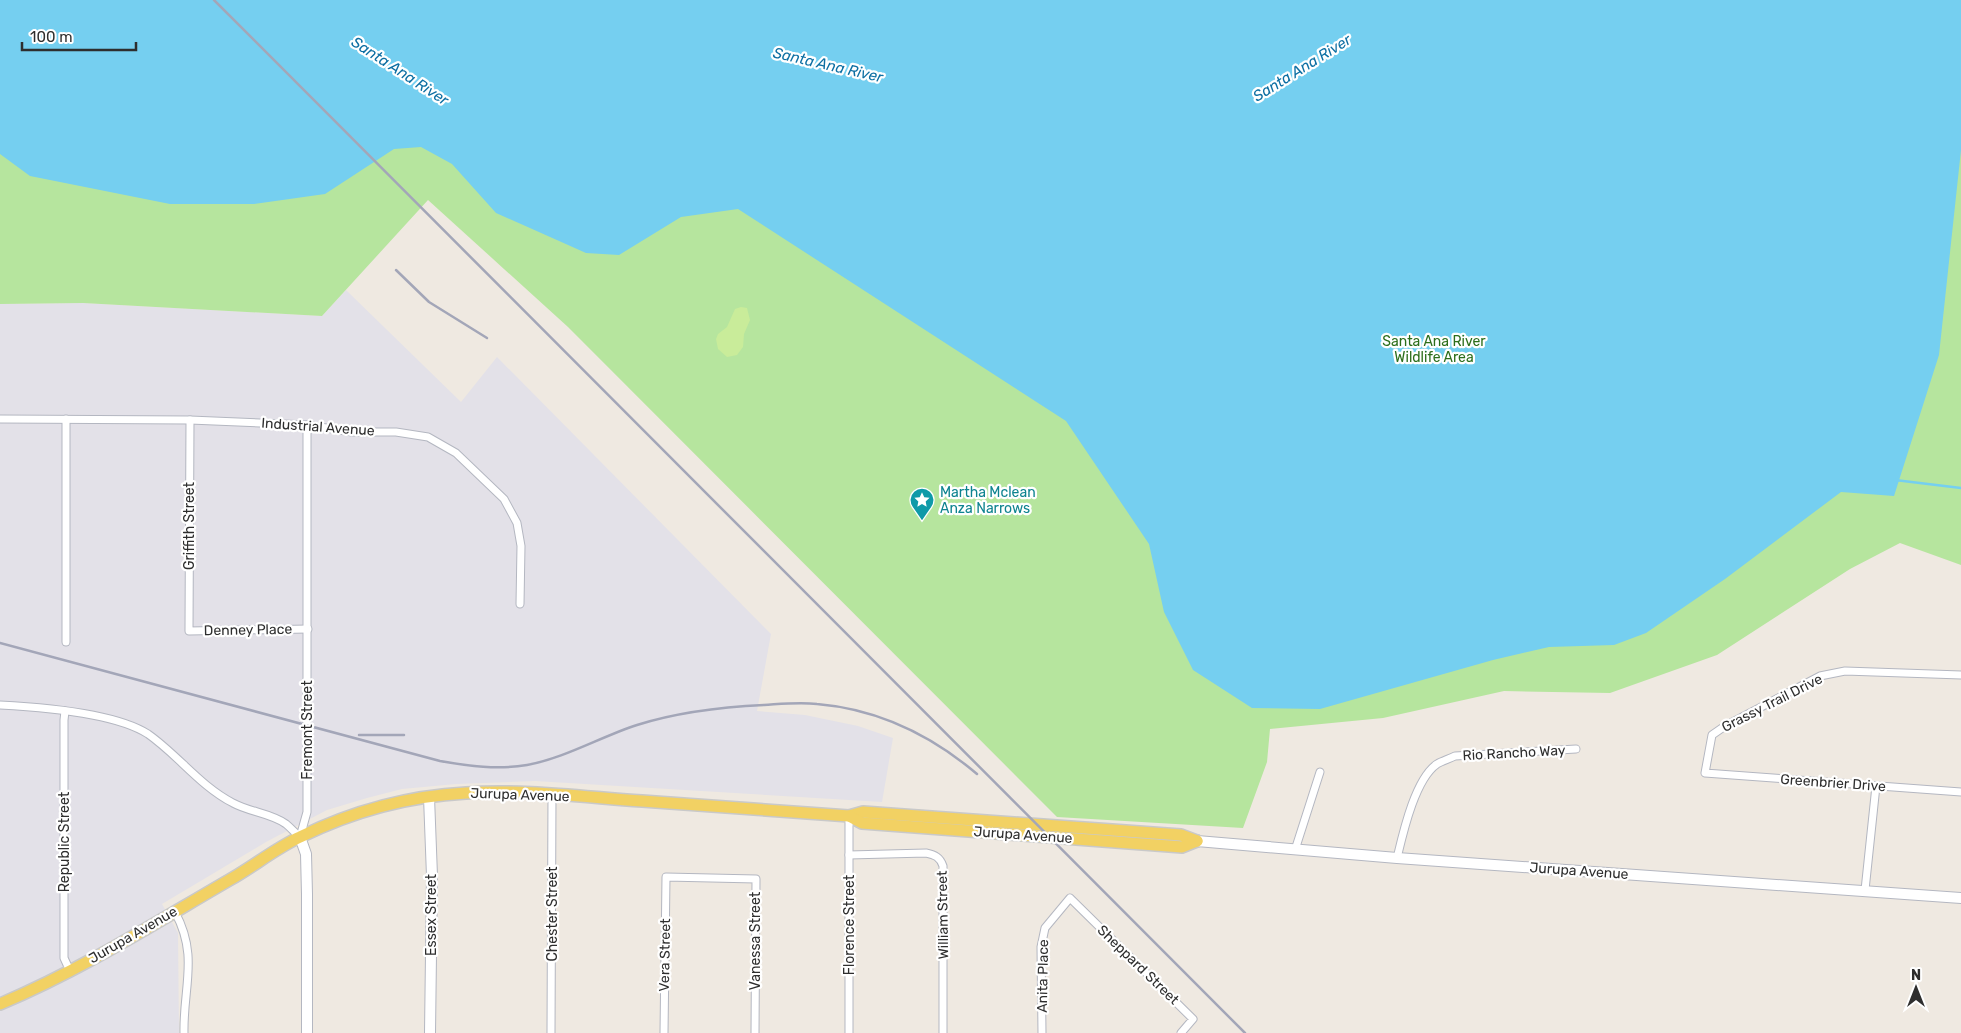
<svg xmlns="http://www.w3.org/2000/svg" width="1961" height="1033" viewBox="0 0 1961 1033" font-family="Rubik,sans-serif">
<rect width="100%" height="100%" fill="#efe9e1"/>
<polygon fill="#e3e1e8" points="346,290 461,402 497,357 771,634 757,711 805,715 858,726 893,738 882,802 535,781 456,784 402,789 367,798 327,810 266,842 162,904 178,933 179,1033 0,1033 0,304 83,303 322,316"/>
<polygon fill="#b6e59e" points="0,0 1961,0 1961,565 1900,543 1850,569 1717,655 1610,693 1504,691 1383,718 1270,729 1267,762 1243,828 1057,817 568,327 428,200 322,316 83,303 0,304"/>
<polygon fill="#c9ec9a" points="741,307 747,308 750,320 744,334 743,347 737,355 727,357 718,349 716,339 718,334 727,327 735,309"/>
<polygon fill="#75cff0" points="0,0 1961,0 1961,150 1939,355 1894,496 1841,492 1725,579 1646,633 1614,645 1549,647 1493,660 1320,709 1252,708 1193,670 1164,612 1149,544 1066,421 738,209 681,217 619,255 586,253 496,213 452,164 421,147 394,149 325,194 254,204 170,204 30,176 0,154"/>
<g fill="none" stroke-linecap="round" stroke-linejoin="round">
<polyline stroke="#75cff0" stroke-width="2.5" points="1895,480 1961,488"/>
<defs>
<g id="street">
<polyline points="0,419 190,420 307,425 352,432 396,432 428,437 456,453 504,499 517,523 521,546 520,604"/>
<polyline points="190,420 189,631 308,629"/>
<polyline points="66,642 66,419"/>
<polyline points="1961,675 1845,671 1820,676 1725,726 1712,735 1705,773 1961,792"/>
<path d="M 0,705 C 39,707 115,713 148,734 C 178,755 200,786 233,803 C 249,812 271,813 286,824 C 291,828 295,833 300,837 L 307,812 L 307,425"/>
<polyline points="65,711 64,720 64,958 70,971"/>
<polyline points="849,816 849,1033"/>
<polyline points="1295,850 1320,772"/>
<path d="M 849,855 L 926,853 C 935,855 940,857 943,866 L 943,1033"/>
<path d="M 1397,858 C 1403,833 1415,779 1437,764 C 1442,761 1449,759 1455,756 L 1576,749"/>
<polyline points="1865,890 1876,786"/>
<path d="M 175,912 C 199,956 183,987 184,1033"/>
<polyline points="551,1033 552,794"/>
<polyline points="664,1033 666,877 756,879 755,1033"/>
<polyline points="1042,1033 1041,947 1045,928 1070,898 1193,1019 1181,1033"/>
</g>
<g id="secondary">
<polyline points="429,797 432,876 430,1033"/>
<polyline points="300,837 306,854 307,894 307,1033"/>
<polyline points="1197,841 1397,858 1961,898"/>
</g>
<g id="primary">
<polyline points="849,816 863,812 1181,835 1197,841"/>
<path d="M 0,1004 C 81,970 155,923 231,879 C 254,866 276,848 300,837 C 351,812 409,796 466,793 C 524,789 583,797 642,801 C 711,806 780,811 849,816 L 862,823 L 1182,847 L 1197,841"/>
</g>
</defs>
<use href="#street" stroke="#b4b7c1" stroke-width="9"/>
<use href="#secondary" stroke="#b4b7c1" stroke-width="12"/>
<use href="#primary" stroke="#c9c9c9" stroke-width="14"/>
<use href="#street" stroke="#fff" stroke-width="7"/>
<use href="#secondary" stroke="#fff" stroke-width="10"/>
<use href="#primary" stroke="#f2d163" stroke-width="11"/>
<g stroke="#a3a6b8" stroke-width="2.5">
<polyline points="214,0 1245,1033"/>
<polyline points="396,270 429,302 487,338"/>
<path d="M 0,643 L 440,761 C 469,766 497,770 527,765 C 565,758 600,737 637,725 C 678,712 721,707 764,705 C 781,704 799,702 817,704 C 877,709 931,735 977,774"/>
<polyline points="359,735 404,735"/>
</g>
</g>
<defs>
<symbol id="sight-pin" viewBox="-11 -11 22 30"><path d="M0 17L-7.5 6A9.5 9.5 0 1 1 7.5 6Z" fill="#0f9aa8" stroke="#fff"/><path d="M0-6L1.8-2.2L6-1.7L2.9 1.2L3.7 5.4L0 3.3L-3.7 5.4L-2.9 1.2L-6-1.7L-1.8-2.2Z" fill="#fff"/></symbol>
</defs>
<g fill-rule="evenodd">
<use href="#sight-pin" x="908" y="486" width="28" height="38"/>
</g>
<g text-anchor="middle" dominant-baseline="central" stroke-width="4.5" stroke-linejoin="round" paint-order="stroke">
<g font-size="14" fill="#2c6e1b" stroke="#fff">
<text x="1434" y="341">Santa Ana River<tspan x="1434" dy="16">Wildlife Area</tspan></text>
</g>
<g font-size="14" fill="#2e2e2e" stroke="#fff">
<text transform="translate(318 427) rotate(4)">Industrial Avenue</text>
<text transform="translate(189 526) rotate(-90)">Griffith Street</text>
<text transform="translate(248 630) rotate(-1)">Denney Place</text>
<text transform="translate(1772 703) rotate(-27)">Grassy Trail Drive</text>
<text transform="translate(307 730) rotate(-90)">Fremont Street</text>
<text transform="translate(1514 753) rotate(-3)">Rio Rancho Way</text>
<text transform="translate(1833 783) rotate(4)">Greenbrier Drive</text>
<text transform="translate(520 795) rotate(2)">Jurupa Avenue</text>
<text transform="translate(1023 835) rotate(4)">Jurupa Avenue</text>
<text transform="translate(64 842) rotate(-90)">Republic Street</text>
<text transform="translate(1579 871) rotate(4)">Jurupa Avenue</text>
<text transform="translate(552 914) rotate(-90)">Chester Street</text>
<text transform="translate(431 915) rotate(-90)">Essex Street</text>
<text transform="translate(943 915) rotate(-91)">William Street</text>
<text transform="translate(849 925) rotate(-90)">Florence Street</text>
<text transform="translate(133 935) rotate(-30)">Jurupa Avenue</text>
<text transform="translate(755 941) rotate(-90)">Vanessa Street</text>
<text transform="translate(665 955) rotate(-89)">Vera Street</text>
<text transform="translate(1138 965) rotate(44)">Sheppard Street</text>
<text transform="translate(1043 976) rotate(-89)">Anita Place</text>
</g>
<g font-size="14" fill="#0d838f" stroke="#fff" text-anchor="start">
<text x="940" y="492">Martha Mclean<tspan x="940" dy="16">Anza Narrows</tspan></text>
</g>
<g font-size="15" font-style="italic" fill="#0d6fa3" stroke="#fff">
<text transform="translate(828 65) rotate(13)">Santa Ana River</text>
<text transform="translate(1302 68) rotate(-32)">Santa Ana River</text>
<text transform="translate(400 71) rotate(33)">Santa Ana River</text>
</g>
</g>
<g transform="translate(1916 988)" stroke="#ffffff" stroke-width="4" paint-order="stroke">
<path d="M0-4L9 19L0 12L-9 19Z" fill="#2e2e2e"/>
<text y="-8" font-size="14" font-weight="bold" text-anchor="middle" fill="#2e2e2e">N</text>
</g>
<path d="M22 42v8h114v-8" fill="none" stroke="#2e2e2e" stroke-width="2.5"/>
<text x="30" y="42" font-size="15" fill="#2e2e2e" stroke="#ffffff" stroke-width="4" paint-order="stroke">100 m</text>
</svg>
